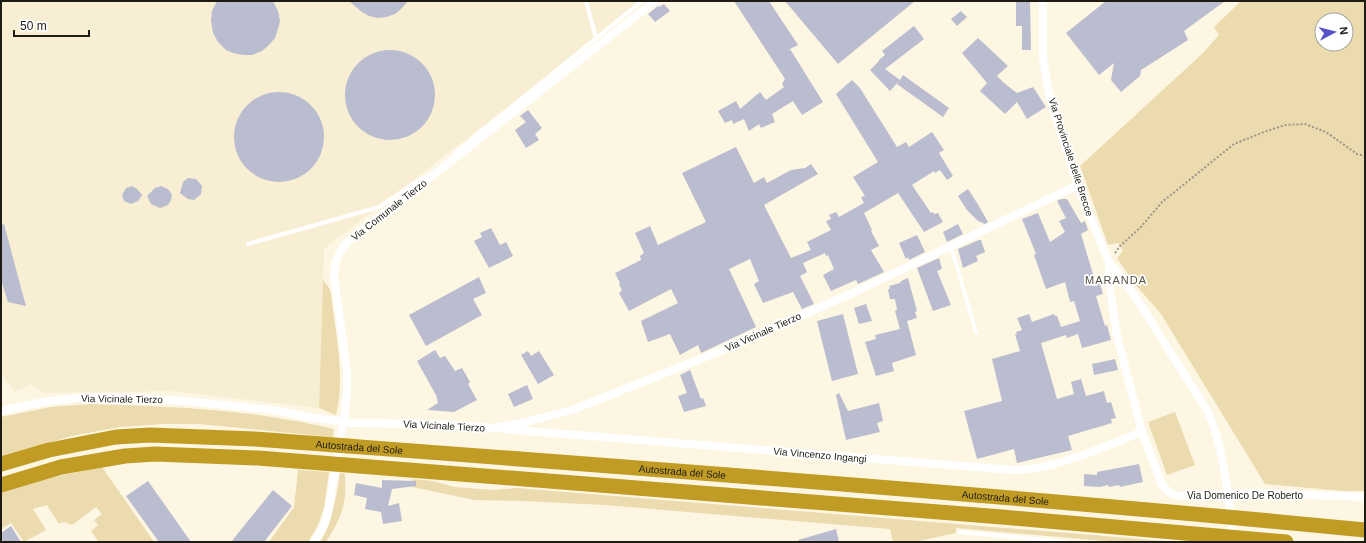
<svg xmlns="http://www.w3.org/2000/svg" width="1366" height="543" viewBox="0 0 1366 543" font-family="Helvetica,sans-serif">
<rect width="100%" height="100%" fill="#fdf6e3"/>
<polygon fill="#f8eed3" points="1,1 645,1 324,249 319,408 170,391 44,393 31,384 14,392 1,374"/>
<g fill="#ebdbae" fill-rule="evenodd">
<path d="M 1241,1 L 1365,1 L 1365,491 L 1343,491 L 1265,484 L 1161,314 L 1134,283 L 1117,258 L 1123,251 L 1118,243 L 1108,245 L 1080,166 L 1202,54 L 1219,35 L 1214,27 ZM 1322,20 L 1346,20 L 1346,44 L 1322,44 Z"/>
<path d="M 323,280 L 329,288 L 331,294 C 335,331 346,378 336,415 L 319,408 Z"/>
<path d="M 90,404 C 156,406 224,408 289,420 C 304,422 319,426 334,429 L 333,437 L 198,424 L 165,424 L 120,427 L 72,436 L 1,456 L 1,417 L 51,407 Z"/>
<polygon points="1175,412 1195,465 1167,475 1148,422"/>
<polygon points="102,467 154,542 99,542 91,531 98,525 94,520 102,514 96,507 72,525 65,522 59,524 47,505 33,509 46,530 24,542 11,523 1,529 1,493 49,478"/>
<polygon points="298,470 329,472 324,508 318,525 308,542 269,542 294,507"/>
<path d="M 340,473 L 345,474 C 347,505 342,516 326,542 L 320,542 C 333,521 336,498 340,473 Z"/>
<polygon points="412,479 433,481 455,487 494,490 517,488 1177,542 1116,542 956,528 956,533 914,542 893,542 890,529 605,505 522,501 475,500 412,487"/>
</g>
<g fill="#babccf">
<polygon points="217,1 273,1 278,11 280,21 278,29 275,38 269,45 262,51 252,55 243,55 233,53 226,50 218,42 213,33 211,20 212,11"/>
<polygon points="349,1 408,1 402,8 395,14 386,17 378,18 369,16 362,12"/>
<polygon points="734,1 769,1 798,45 790,49 823,102 802,115 793,101 772,114 775,122 761,128 759,124 749,131 744,119 733,124 732,120 725,123 718,111 736,101 740,109 760,92 766,100 784,87 782,84 785,79"/>
<polygon points="785,1 915,1 838,64"/>
<polygon points="1016,1 1030,1 1031,50 1022,50 1022,26 1016,26"/>
<polygon points="1106,1 1225,1 1184,31 1188,40 1141,70 1140,76 1121,92 1111,80 1114,63 1099,75 1066,33"/>
<polygon points="664,4 670,11 655,22 648,14 658,6 659,7"/>
<polygon points="961,11 967,17 957,26 951,19"/>
<polygon points="914,26 924,39 885,69 900,80 903,75 949,108 943,117 897,84 900,80 890,91 870,70 879,61 879,60 885,55 882,51"/>
<polygon points="978,38 1008,66 997,76 1004,83 1017,93 1033,87 1046,107 1027,119 1017,102 1005,114 980,91 987,83 962,53"/>
<circle cx="390" cy="95" r="45"/>
<polygon points="852,80 860,88 897,147 906,142 909,147 932,132 944,150 939,153 953,176 947,180 940,170 935,173 934,171 912,185 931,213 933,212 934,214 938,213 943,222 924,232 898,193 864,213 872,230 871,231 879,246 871,250 884,272 858,284 856,280 831,291 823,275 834,269 828,255 826,256 825,253 803,263 807,272 800,276 814,304 802,309 793,292 763,303 754,284 759,281 750,259 729,269 756,327 701,353 698,345 680,355 670,334 648,342 641,321 678,303 671,289 629,311 619,293 622,290 619,284 620,283 615,273 641,260 640,256 644,253 635,233 650,226 658,245 706,222 682,173 736,147 754,183 764,177 767,183 791,170 805,168 811,164 818,174 764,205 791,258 811,250 807,242 831,230 826,221 831,219 829,215 836,212 839,217 864,203 861,197 865,196 853,177 878,162 836,94"/>
<circle cx="279" cy="137" r="45"/>
<polygon points="528,110 542,128 535,134 539,140 526,148 515,130 526,122 520,116"/>
<polygon points="188,178 196,179 202,186 201,194 194,200 188,199 180,193 183,182"/>
<polygon points="132,186 137,189 142,195 138,201 131,204 124,201 122,195 126,188"/>
<polygon points="161,186 168,189 172,195 171,200 168,205 160,208 151,204 147,196 155,188"/>
<polygon points="968,189 977,203 988,222 985,224 978,221 967,210 958,196"/>
<polygon points="1061,199 1067,199 1081,223 1085,221 1088,230 1081,234 1095,281 1099,280 1103,294 1096,296 1105,326 1107,325 1111,340 1082,348 1078,334 1067,338 1066,335 1041,343 1057,399 1074,394 1071,382 1081,379 1086,396 1104,391 1107,403 1111,402 1116,418 1111,419 1112,423 1068,436 1072,450 1017,463 1014,449 977,459 964,411 1002,401 992,359 1020,351 1015,334 1017,334 1016,332 1022,330 1017,318 1029,314 1032,322 1054,314 1055,316 1057,316 1061,327 1080,321 1074,301 1070,302 1065,282 1046,289 1034,255 1036,254 1022,219 1038,213 1050,242 1065,232 1059,221 1066,218 1057,201"/>
<polygon points="4,224 21,288 26,306 8,302 1,280 1,225"/>
<polygon points="958,224 963,234 947,242 943,232"/>
<polygon points="491,228 500,245 506,242 513,256 489,268 474,241 482,237 480,233"/>
<polygon points="917,235 925,252 909,260 908,257 906,259 899,243"/>
<polygon points="979,240 981,240 985,252 976,256 978,261 963,268 958,249"/>
<polygon points="939,258 942,269 937,271 951,305 933,311 917,268"/>
<polygon points="479,277 486,293 473,299 482,315 426,346 409,315"/>
<polygon points="908,278 917,311 915,312 917,318 907,321 916,355 892,363 894,371 876,376 865,342 876,339 875,335 900,329 895,311 897,310 895,299 890,299 888,290 890,288 889,286 900,283 901,281"/>
<polygon points="866,304 872,321 859,324 854,308"/>
<polygon points="843,314 858,374 832,381 817,321"/>
<polygon points="435,350 440,358 445,356 455,371 462,368 470,382 468,384 477,400 454,412 427,410 438,403 436,395 417,361"/>
<polygon points="528,351 531,356 539,351 554,375 538,384 521,355"/>
<polygon points="1115,359 1118,370 1094,375 1092,364"/>
<polygon points="690,370 701,399 703,398 706,406 684,412 678,396 687,393 680,375"/>
<polygon points="527,385 533,399 514,407 508,394"/>
<polygon points="839,393 848,411 879,403 883,421 877,423 880,432 846,440 836,395"/>
<polygon points="1139,464 1143,482 1120,487 1119,485 1109,487 1108,485 1100,487 1084,486 1084,474 1097,475 1097,472"/>
<polygon points="382,480 416,481 416,486 392,489 388,506 399,503 402,521 383,524 381,512 365,509 367,498 354,495 356,483 382,488"/>
<polygon points="148,481 191,542 159,542 126,496"/>
<polygon points="273,490 292,506 264,542 231,542"/>
<polygon points="11,526 21,542 4,542 1,538 1,533"/>
<polygon points="836,529 839,542 798,542 798,540"/>
</g>
<g fill="none" stroke-linecap="round" stroke-linejoin="round">
<polyline stroke="#9b9689" stroke-width="2" stroke-dasharray="2 2" stroke-linecap="butt" points="1115,253 1120,246 1141,227 1162,202 1234,144 1264,132 1285,125 1305,124 1326,132 1357,154 1365,156"/>
<g stroke="#fff" stroke-width="4">
<polyline points="586,1 596,38"/>
<polyline points="456,152 642,1"/>
<polyline points="248,244 379,207 426,176"/>
<polyline points="951,246 976,332"/>
<polyline points="960,532 1065,542"/>
</g>
<g stroke="#fff" stroke-width="8">
<path d="M 1043,1 L 1043,58 L 1048,88 L 1055,116 L 1081,195 L 1109,262 L 1133,293 L 1208,412 C 1225,451 1228,498 1234,539"/>
<polyline points="1109,262 1109,282 1117,336 1142,432 1162,485 1170,493 1179,496 1260,493 1365,497"/>
<polyline points="1,411 43,402 78,398 131,398 184,401 274,410 308,417 351,423 440,424 493,428 526,422 572,410 723,350 857,291 1078,185"/>
<path d="M 503,429 L 1013,470 C 1056,470 1102,447 1142,432"/>
<path d="M 314,542 L 322,530 L 327,517 L 345,412 L 347,390 L 347,373 L 334,274 C 335,243 363,230 385,213 L 655,1"/>
</g>
<g stroke="#c19c25" stroke-width="15">
<path id="s1" d="M 1,464 L 49,450 L 116,437 L 150,435 L 255,439 C 625,467 995,494 1365,530"/>
<polyline points="1,485 61,467 125,456 155,454 258,458 1002,517 1286,542"/>
</g>
</g>
<g text-anchor="middle" dominant-baseline="central" stroke-width="3.5" stroke-linejoin="round" paint-order="stroke">
<g font-size="10" fill="#1d1b14" stroke="#fff">
<text transform="translate(1071 157) rotate(72)">Via Provinciale delle Brecce</text>
<text transform="translate(389 210) rotate(-38)">Via Comunale Tierzo</text>
<text transform="translate(763 332) rotate(-24)">Via Vicinale Tierzo</text>
<text transform="translate(122 399) rotate(1)">Via Vicinale Tierzo</text>
<text transform="translate(444 426) rotate(3)">Via Vicinale Tierzo</text>
<text stroke="none"><textPath href="#s1" startOffset="362">Autostrada del Sole</textPath></text>
<text transform="translate(820 455) rotate(5)">Via Vincenzo Ingangi</text>
<text stroke="none"><textPath href="#s1" startOffset="686">Autostrada del Sole</textPath></text>
<text x="1245" y="495">Via Domenico De Roberto</text>
<text stroke="none"><textPath href="#s1" startOffset="1010">Autostrada del Sole</textPath></text>
</g>
<g font-size="11" letter-spacing="1" fill="#575141" stroke="#fff">
<text x="1116" y="280">MARANDA</text>
</g>
</g>
<rect width="1366" height="543" fill="none" stroke="#1d1b14" stroke-width="4"/>
<g transform="translate(1334 32) rotate(83)"><circle r="19" fill="#ffffff" stroke="#a5a4a1"/>
<path d="M0-3L7 15L0 10L-7 15Z" fill="#5653ca"/>
<text y="-6" font-size="11" font-weight="bold" text-anchor="middle" fill="#1d1b14">N</text>
</g>
<path d="M14 30v6h75v-6" fill="none" stroke="#1d1b14" stroke-width="2"/>
<text x="20" y="30" font-size="12" fill="#1d1b14" stroke="#ffffff" stroke-width="3" paint-order="stroke">50 m</text>
</svg>
